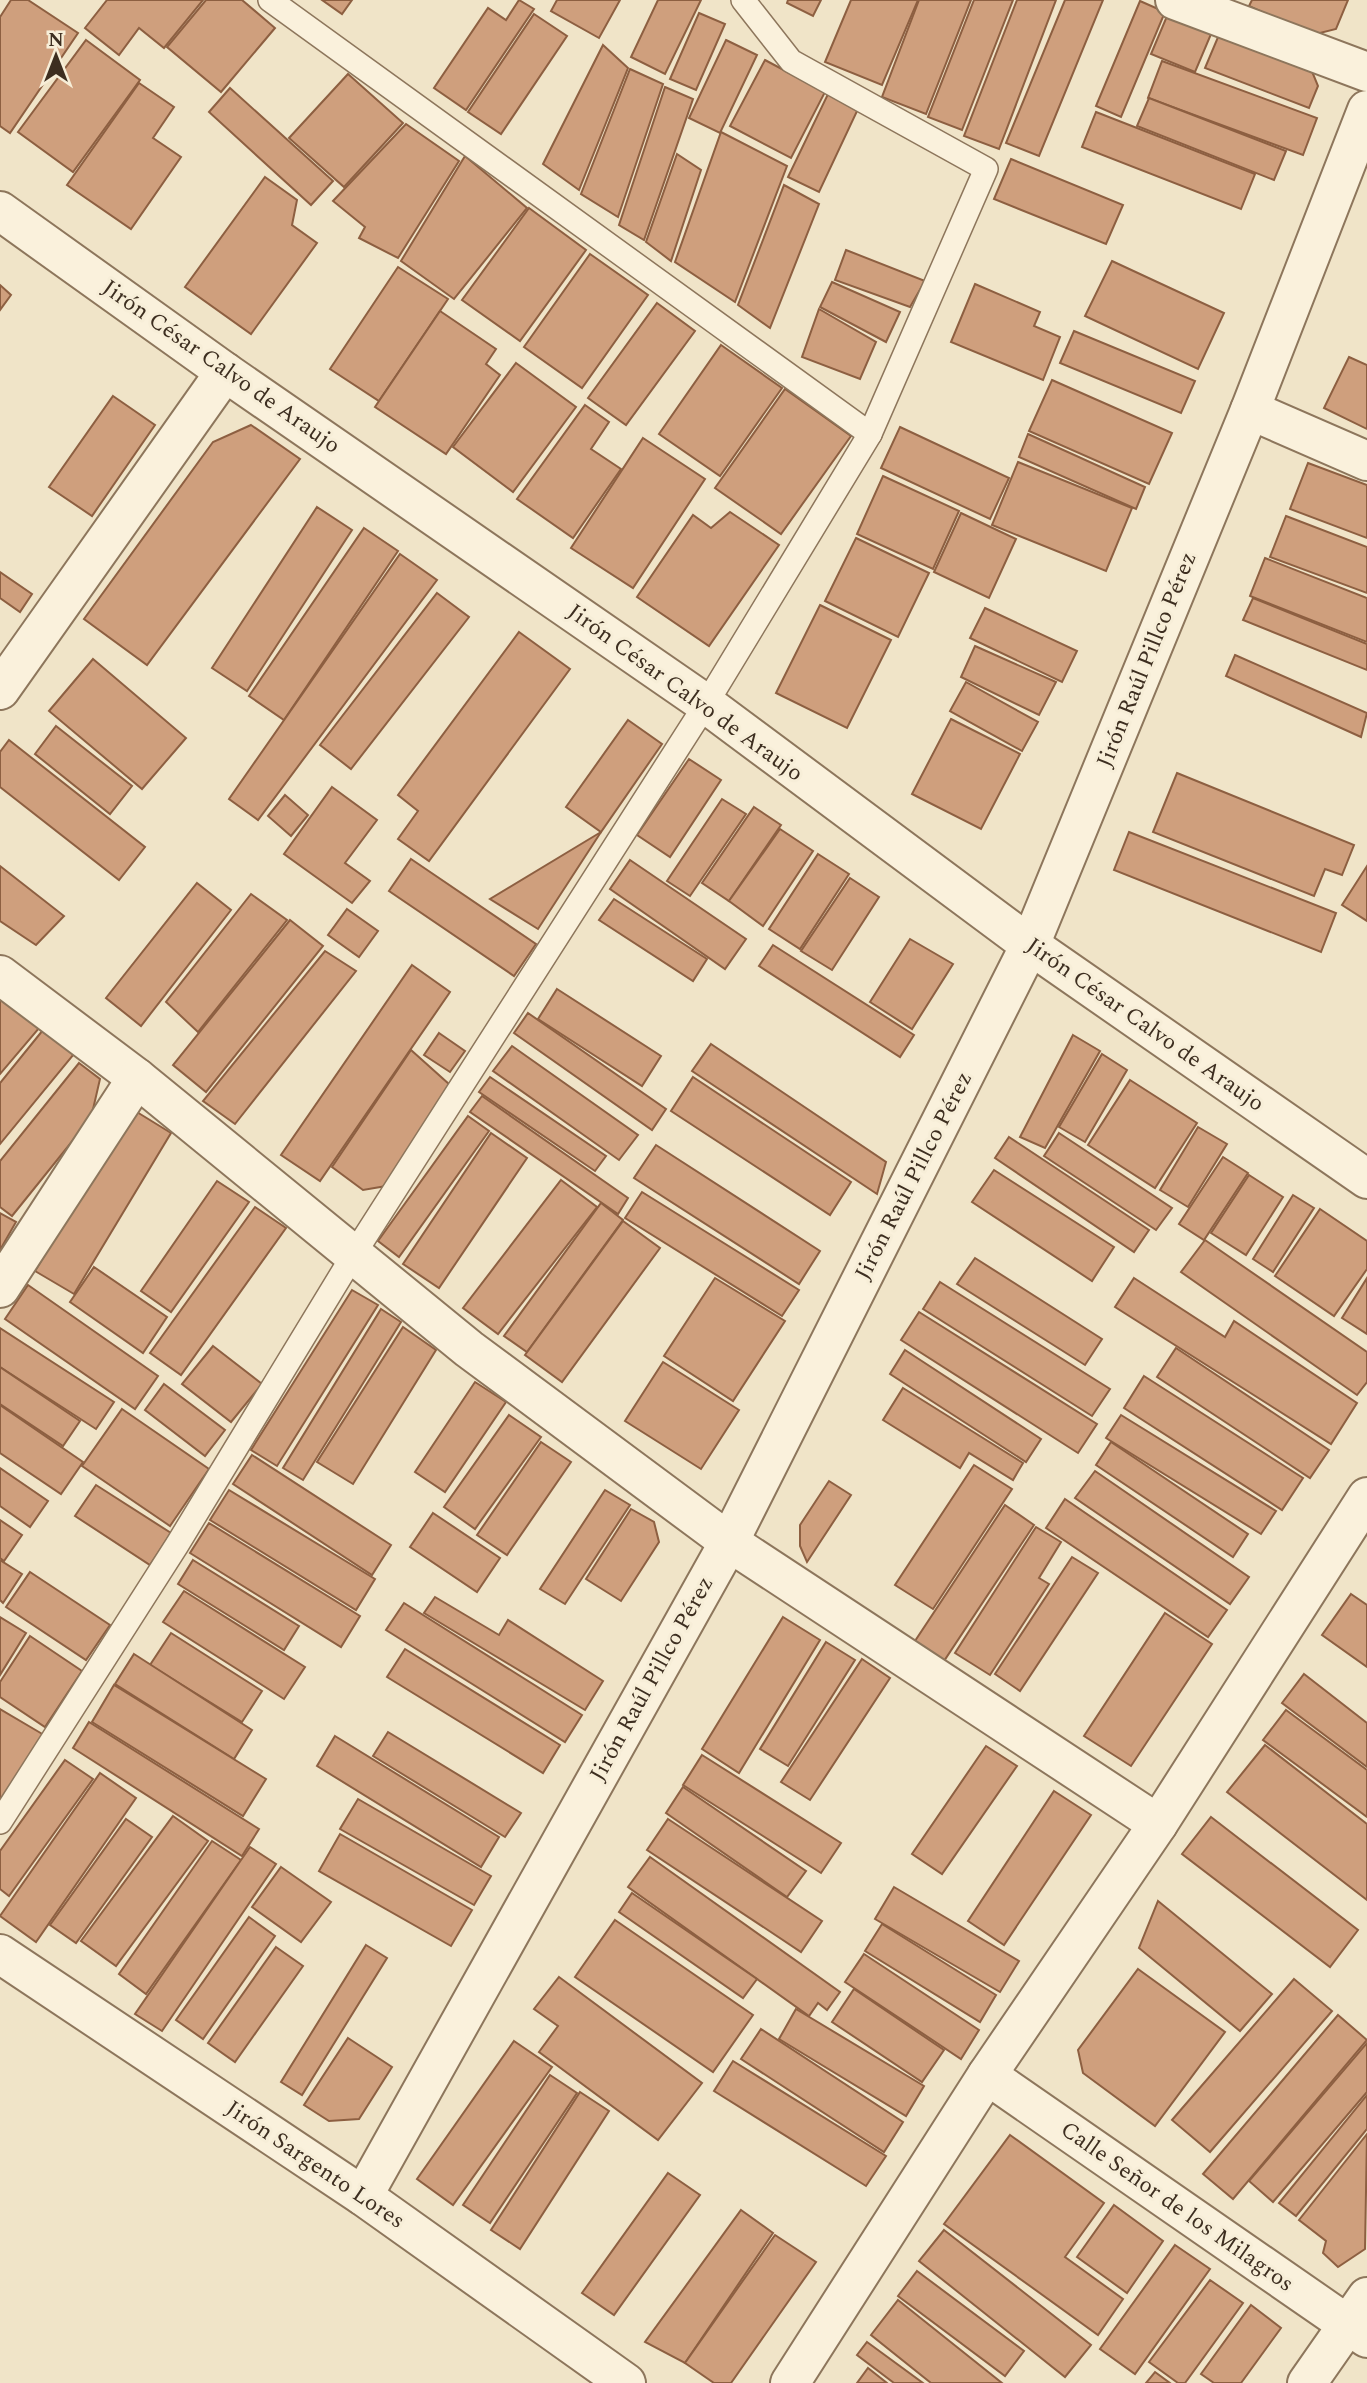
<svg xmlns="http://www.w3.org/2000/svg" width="1367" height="2383" viewBox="0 0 1367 2383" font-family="Spectral,serif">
<rect width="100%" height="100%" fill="#f0e4c8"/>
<g fill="#cf9f7d" stroke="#8d5f41" stroke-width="2">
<polygon points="11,0 28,0 78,33 10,133 0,126 0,17"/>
<polygon points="107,0 203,0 164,48 139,28 119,55 85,28"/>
<polygon points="206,0 242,0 275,28 221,92 167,47"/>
<polygon points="322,0 352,0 342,14"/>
<polygon points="519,0 534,9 466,110 434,88 488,8 506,20"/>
<polygon points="557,0 620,0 599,38 551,11"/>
<polygon points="658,0 701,0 665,74 631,57"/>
<polygon points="788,0 821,0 813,16 787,3"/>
<polygon points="851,0 918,0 882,85 825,62"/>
<polygon points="919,0 971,0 926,114 882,97"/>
<polygon points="974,0 1013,0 962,130 928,117"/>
<polygon points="1017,0 1056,0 999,149 964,136"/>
<polygon points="1065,0 1103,0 1039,156 1006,143"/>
<polygon points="1252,0 1348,0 1336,29 1312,35 1249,6"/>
<polygon points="1140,1 1165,12 1121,117 1096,106"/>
<polygon points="1170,9 1214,27 1195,72 1151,54"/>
<polygon points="699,13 725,24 696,90 670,79"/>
<polygon points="534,14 567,36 501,134 468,112"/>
<polygon points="1221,30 1309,64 1318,86 1309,108 1205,68"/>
<polygon points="86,40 140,80 73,172 18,132"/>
<polygon points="726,40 757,55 720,133 689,118"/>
<polygon points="603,45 628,68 579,190 543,164"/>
<polygon points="765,60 825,92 791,158 730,126"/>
<polygon points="1162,61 1317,118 1303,155 1148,98"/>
<polygon points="630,69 663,84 618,217 581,194"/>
<polygon points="348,74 403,123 344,187 289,138"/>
<polygon points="139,83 174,107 153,138 181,157 131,229 67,185"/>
<polygon points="665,87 693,99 644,240 619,225"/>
<polygon points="230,88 333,181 311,205 209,112"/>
<polygon points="828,94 858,109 819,192 788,177"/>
<polygon points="1149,98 1286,151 1274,180 1137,126"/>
<polygon points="1096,112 1255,174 1241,209 1082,147"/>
<polygon points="406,124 459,161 398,258 359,238 365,227 333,201"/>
<polygon points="721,132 787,166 735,302 675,262"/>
<polygon points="677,154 701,170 671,261 646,242"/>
<polygon points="465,156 527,208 454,299 401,261"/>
<polygon points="1011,159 1123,205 1106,244 994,199"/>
<polygon points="265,177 297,200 292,225 317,243 251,334 185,287"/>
<polygon points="784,185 819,204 770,328 738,305"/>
<polygon points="529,208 586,250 520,341 462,300"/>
<polygon points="846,250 925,281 910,307 835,280"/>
<polygon points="590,254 648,295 582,388 524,347"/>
<polygon points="1112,261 1224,313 1198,369 1085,316"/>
<polygon points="398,267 448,299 379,401 330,369"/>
<polygon points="832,282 900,312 886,342 820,307"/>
<polygon points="975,284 1040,312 1034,326 1060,337 1043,380 951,342"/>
<polygon points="0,285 11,295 0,310"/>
<polygon points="657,303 695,331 626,425 588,398"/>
<polygon points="819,309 876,342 860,379 802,357"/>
<polygon points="440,311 496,349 486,364 500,375 446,454 375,407"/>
<polygon points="1074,331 1195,381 1181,413 1060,363"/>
<polygon points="721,345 782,388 720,476 659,434"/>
<polygon points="1349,357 1367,365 1367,429 1324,408"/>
<polygon points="516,363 576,407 513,492 453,447"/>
<polygon points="1052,380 1172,433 1149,484 1029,431"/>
<polygon points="785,389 851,436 781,534 715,488"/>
<polygon points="113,396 155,425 92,516 49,487"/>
<polygon points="585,405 609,422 591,449 621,469 573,538 517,499"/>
<polygon points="251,425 300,459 147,665 84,619 213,442"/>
<polygon points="900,427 1009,478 990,519 881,468"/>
<polygon points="1028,434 1145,487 1136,509 1019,457"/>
<polygon points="643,438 705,479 633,588 571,548"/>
<polygon points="1018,462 1132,508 1106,571 992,525"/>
<polygon points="1308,463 1367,485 1367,538 1290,509"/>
<polygon points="883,476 959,511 933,569 857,534"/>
<polygon points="317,507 352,530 247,691 212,668"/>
<polygon points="730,512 779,545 709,646 637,597 693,515 711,528"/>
<polygon points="961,513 1016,539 989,598 934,572"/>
<polygon points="1286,516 1367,547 1367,593 1270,557"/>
<polygon points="364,528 398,551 284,720 249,696"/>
<polygon points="856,538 929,573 898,637 825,601"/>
<polygon points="400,554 437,580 258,820 229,799"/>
<polygon points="1265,558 1367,598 1367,642 1250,596"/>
<polygon points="0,572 32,594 20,612 0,598"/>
<polygon points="437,593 469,617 351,769 320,745"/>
<polygon points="1253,598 1367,644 1367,670 1243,620"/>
<polygon points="820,605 891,640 847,728 776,693"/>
<polygon points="985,608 1077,651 1062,682 970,638"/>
<polygon points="519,632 570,669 429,861 398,839 418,811 398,795"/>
<polygon points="975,646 1056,682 1039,715 961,677"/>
<polygon points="1235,655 1367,713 1361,737 1226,676"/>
<polygon points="93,659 186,738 142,789 49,711"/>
<polygon points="966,682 1038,722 1022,751 950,711"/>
<polygon points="951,719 1020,754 981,829 912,794"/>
<polygon points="628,720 662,744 601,832 566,807"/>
<polygon points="56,726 132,786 110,814 35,754"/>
<polygon points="9,740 145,847 119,880 0,787 0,752"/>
<polygon points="689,759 721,780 670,857 637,835"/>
<polygon points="1177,773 1354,845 1342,875 1325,869 1314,896 1153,832"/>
<polygon points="332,787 377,820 345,863 370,881 352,903 284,854"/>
<polygon points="285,795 308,815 291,836 268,816"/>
<polygon points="722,799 746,814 690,896 667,881"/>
<polygon points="754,807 781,825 729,901 702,883"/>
<polygon points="780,829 813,851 763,926 729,901"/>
<polygon points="601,832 538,929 490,899"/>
<polygon points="1129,832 1336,913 1321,952 1114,870"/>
<polygon points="818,854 849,874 800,949 769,929"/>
<polygon points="411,859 536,944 514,976 389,891"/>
<polygon points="630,860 746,939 725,969 610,889"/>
<polygon points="0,866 64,916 36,945 0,921"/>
<polygon points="1367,866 1367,921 1342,905"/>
<polygon points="850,878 879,897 832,970 801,951"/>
<polygon points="197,883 231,910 141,1026 106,998"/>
<polygon points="251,894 287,920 198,1032 166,1002"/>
<polygon points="614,899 707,959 693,981 599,920"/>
<polygon points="347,909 378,931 359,957 328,935"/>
<polygon points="290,920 323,946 206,1092 173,1065"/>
<polygon points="910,939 953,964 912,1029 870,1002"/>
<polygon points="773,945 914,1035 900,1057 759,966"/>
<polygon points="325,951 356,971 235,1124 203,1101"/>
<polygon points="412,965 450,992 320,1181 281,1155"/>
<polygon points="557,989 661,1056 642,1086 538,1019"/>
<polygon points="0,999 40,1027 0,1074"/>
<polygon points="528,1013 666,1109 652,1130 514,1033"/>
<polygon points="43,1030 74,1054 0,1144 0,1083"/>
<polygon points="439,1033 465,1051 450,1072 424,1055"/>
<polygon points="1073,1035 1100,1051 1045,1148 1020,1137"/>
<polygon points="711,1044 886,1162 877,1194 692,1071"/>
<polygon points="512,1046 638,1135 619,1160 493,1071"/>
<polygon points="411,1050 450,1085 386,1186 363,1190 332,1167"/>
<polygon points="1102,1054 1127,1070 1085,1142 1059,1127"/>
<polygon points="79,1063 100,1079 91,1118 12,1216 0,1207 0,1161"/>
<polygon points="490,1077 606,1156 595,1171 479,1092"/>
<polygon points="693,1077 851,1182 830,1215 671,1111"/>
<polygon points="1130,1080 1197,1123 1155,1188 1088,1145"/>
<polygon points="482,1096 628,1198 618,1214 470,1112"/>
<polygon points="132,1109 171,1133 74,1294 35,1271"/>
<polygon points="468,1116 489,1131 399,1257 378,1241"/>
<polygon points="1198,1127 1227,1144 1188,1207 1160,1190"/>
<polygon points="491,1133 527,1158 439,1288 403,1264"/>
<polygon points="1059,1133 1172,1208 1156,1230 1044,1156"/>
<polygon points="1009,1137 1149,1230 1134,1252 995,1158"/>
<polygon points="656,1145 820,1251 799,1284 634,1178"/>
<polygon points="1223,1157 1248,1173 1204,1240 1179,1224"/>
<polygon points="994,1170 1114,1247 1092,1281 972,1202"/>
<polygon points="1249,1175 1283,1197 1246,1255 1211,1233"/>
<polygon points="561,1180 597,1207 498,1334 463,1308"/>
<polygon points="217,1181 249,1202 171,1312 141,1291"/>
<polygon points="642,1192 799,1290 782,1316 625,1218"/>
<polygon points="1293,1195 1314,1208 1273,1272 1253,1259"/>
<polygon points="601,1203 623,1220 527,1352 504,1336"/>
<polygon points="255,1207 286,1228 181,1375 150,1353"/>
<polygon points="1320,1209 1367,1241 1367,1269 1334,1316 1275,1276"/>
<polygon points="0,1213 16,1222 0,1250"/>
<polygon points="623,1221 660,1248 562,1382 525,1355"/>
<polygon points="1205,1240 1367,1352 1367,1382 1357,1395 1181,1272"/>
<polygon points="975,1258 1102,1339 1085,1365 957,1284"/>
<polygon points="94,1267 167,1317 143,1353 70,1302"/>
<polygon points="715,1278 785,1321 733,1401 664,1356"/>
<polygon points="1134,1278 1225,1337 1234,1321 1357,1403 1331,1444 1115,1307"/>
<polygon points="1367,1278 1367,1334 1342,1318"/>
<polygon points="940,1282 1110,1389 1092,1416 923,1309"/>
<polygon points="28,1285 158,1376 135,1409 5,1319"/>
<polygon points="352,1290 378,1305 277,1466 251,1450"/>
<polygon points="381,1309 401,1322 303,1480 283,1468"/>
<polygon points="919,1312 1097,1424 1078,1453 901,1340"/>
<polygon points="403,1327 436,1350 353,1484 317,1462"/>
<polygon points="0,1328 114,1402 96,1429 0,1367"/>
<polygon points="213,1346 262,1384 231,1422 182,1384"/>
<polygon points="1176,1348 1329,1450 1310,1478 1157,1377"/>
<polygon points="905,1350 1041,1439 1026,1462 890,1374"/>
<polygon points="663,1362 739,1410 701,1469 625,1421"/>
<polygon points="0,1367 80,1421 63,1446 0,1404"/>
<polygon points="1144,1376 1303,1478 1282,1510 1124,1408"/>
<polygon points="475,1382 506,1402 445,1492 415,1472"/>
<polygon points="164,1384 225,1430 205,1456 145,1410"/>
<polygon points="903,1388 1023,1463 1013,1480 969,1453 960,1468 883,1420"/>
<polygon points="0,1405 83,1462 61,1494 0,1453"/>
<polygon points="122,1409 209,1469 170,1526 82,1466"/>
<polygon points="509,1415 541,1437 475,1529 444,1507"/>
<polygon points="1121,1415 1276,1511 1261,1534 1106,1438"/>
<polygon points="541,1442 571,1462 507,1555 477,1535"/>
<polygon points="1111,1442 1248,1534 1233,1557 1096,1465"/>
<polygon points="252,1455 391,1545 372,1575 233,1484"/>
<polygon points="974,1465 1012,1489 933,1609 895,1585"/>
<polygon points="0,1468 48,1501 30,1527 0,1506"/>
<polygon points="1095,1471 1249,1577 1230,1604 1075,1498"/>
<polygon points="829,1481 851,1495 807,1562 800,1546 800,1525"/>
<polygon points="96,1485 171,1533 150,1565 75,1516"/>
<polygon points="229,1490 375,1579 356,1610 210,1520"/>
<polygon points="605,1490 630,1505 565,1604 540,1589"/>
<polygon points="1065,1499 1227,1610 1208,1637 1046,1528"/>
<polygon points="1005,1505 1034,1525 942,1664 913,1644"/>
<polygon points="631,1509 654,1522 659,1542 621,1601 586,1579"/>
<polygon points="433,1513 500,1558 477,1592 410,1547"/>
<polygon points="0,1520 22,1535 4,1561 0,1558"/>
<polygon points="209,1523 360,1616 341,1647 190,1553"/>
<polygon points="1036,1527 1061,1542 1039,1578 1049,1584 990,1675 955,1653"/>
<polygon points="1072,1557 1098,1573 1020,1691 995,1674"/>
<polygon points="0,1560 22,1574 3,1603 0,1600"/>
<polygon points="193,1560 299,1626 284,1650 178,1584"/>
<polygon points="30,1572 110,1625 86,1660 6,1607"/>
<polygon points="184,1591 305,1667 284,1699 163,1622"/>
<polygon points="1351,1594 1367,1605 1367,1667 1322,1635"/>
<polygon points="435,1597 499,1635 508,1620 603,1681 585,1710 424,1613"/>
<polygon points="404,1603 582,1715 565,1742 386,1630"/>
<polygon points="1165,1613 1212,1644 1131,1766 1084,1736"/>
<polygon points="0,1617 26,1633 0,1675"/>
<polygon points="783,1617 820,1640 739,1773 702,1749"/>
<polygon points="171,1633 262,1691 242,1722 150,1665"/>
<polygon points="30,1636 82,1671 45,1727 0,1697 0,1682"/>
<polygon points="826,1642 855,1660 788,1766 760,1749"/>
<polygon points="405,1649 560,1745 543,1773 387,1677"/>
<polygon points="134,1654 252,1730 234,1759 115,1684"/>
<polygon points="862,1659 890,1678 810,1800 781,1782"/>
<polygon points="1304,1674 1367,1723 1367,1767 1282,1703"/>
<polygon points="114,1685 266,1779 243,1816 92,1722"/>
<polygon points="0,1709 44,1735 0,1812"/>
<polygon points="1286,1710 1367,1770 1367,1817 1263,1740"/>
<polygon points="89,1722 259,1829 242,1856 73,1748"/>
<polygon points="388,1732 521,1813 505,1837 373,1756"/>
<polygon points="335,1736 499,1837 481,1867 317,1766"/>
<polygon points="1265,1745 1367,1824 1367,1900 1227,1792"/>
<polygon points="986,1746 1017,1766 942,1874 912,1854"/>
<polygon points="702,1755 841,1843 821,1873 683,1785"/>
<polygon points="65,1760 93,1779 9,1896 0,1889 0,1851"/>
<polygon points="100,1773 136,1798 36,1942 0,1916"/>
<polygon points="683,1787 806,1871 787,1897 666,1813"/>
<polygon points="1054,1791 1091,1815 1004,1945 968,1921"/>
<polygon points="358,1799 491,1876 474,1905 340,1829"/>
<polygon points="173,1816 208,1841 116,1966 81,1941"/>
<polygon points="1211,1817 1358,1930 1330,1967 1182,1854"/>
<polygon points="126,1819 152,1837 76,1943 50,1925"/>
<polygon points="668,1819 822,1921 801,1952 647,1850"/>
<polygon points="340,1834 472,1910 451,1946 319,1871"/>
<polygon points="212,1841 241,1860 146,1994 119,1974"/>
<polygon points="250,1847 276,1864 162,2031 135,2014"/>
<polygon points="650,1857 840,1992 827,2010 818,2003 809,2016 628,1887"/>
<polygon points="281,1867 331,1902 301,1942 252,1907"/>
<polygon points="894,1887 1019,1961 1000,1992 875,1919"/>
<polygon points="632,1893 757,1979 743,1998 619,1912"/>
<polygon points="1158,1901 1272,1994 1240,2031 1139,1948"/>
<polygon points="249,1917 275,1936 203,2039 176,2020"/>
<polygon points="615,1920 753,2015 713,2072 575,1977"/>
<polygon points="882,1924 996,1995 980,2022 865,1951"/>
<polygon points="366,1945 387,1958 302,2095 281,2082"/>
<polygon points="276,1947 303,1966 235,2062 208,2043"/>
<polygon points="864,1954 979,2030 961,2059 845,1982"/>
<polygon points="1138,1969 1225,2032 1155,2126 1083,2073 1078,2050"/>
<polygon points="559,1977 702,2083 658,2140 539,2052 558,2026 534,2009"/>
<polygon points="1294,1979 1332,2011 1210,2152 1172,2120"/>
<polygon points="854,1989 944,2050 922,2082 832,2022"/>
<polygon points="796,2009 924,2086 906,2116 779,2039"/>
<polygon points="1338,2015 1367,2040 1233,2199 1203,2174"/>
<polygon points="761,2029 903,2122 884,2152 741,2059"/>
<polygon points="348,2038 392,2067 359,2119 329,2121 304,2105"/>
<polygon points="514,2041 552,2067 453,2205 417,2179"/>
<polygon points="1367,2043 1367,2092 1273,2202 1249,2181"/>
<polygon points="733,2061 886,2156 866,2186 714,2091"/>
<polygon points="550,2075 577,2093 490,2223 463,2205"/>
<polygon points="580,2092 609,2111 520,2249 491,2230"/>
<polygon points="1367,2095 1367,2129 1296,2216 1279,2203"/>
<polygon points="1367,2134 1365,2249 1338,2267 1323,2253 1326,2241 1299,2220"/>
<polygon points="1010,2135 1104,2203 1065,2257 1123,2299 1098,2335 944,2224"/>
<polygon points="668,2173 700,2195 614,2315 582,2293"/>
<polygon points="1114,2205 1163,2241 1127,2293 1077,2257"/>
<polygon points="741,2210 773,2233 685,2363 645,2342"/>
<polygon points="944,2230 1091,2345 1065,2377 919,2261"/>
<polygon points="775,2235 816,2262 731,2383 714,2383 685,2363"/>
<polygon points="1175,2245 1210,2269 1135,2374 1100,2349"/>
<polygon points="917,2271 1024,2351 1005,2376 898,2296"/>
<polygon points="1210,2280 1243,2303 1185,2383 1178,2383 1149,2362"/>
<polygon points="898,2300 1002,2383 931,2383 871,2335"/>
<polygon points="1251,2305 1281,2328 1241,2383 1214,2383 1201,2374"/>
<polygon points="867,2342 923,2383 894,2383 857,2355"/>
<polygon points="868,2368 887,2383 857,2383"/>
<polygon points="1155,2372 1170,2383 1146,2383"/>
</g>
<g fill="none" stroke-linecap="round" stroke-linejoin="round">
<defs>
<g id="lane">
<polyline points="270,0 870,434"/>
<polyline points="0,1822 177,1545 354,1254 706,704 870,434 986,169 791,61 743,0"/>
</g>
<g id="street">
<polyline points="1175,0 1367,72"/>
<polyline points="0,211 225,372 706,704 1030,945 1367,1179"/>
<polyline points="1250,410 1367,461"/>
<polyline points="0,690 225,372"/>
<polyline points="0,975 137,1078 469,1349 729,1542 1158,1824"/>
<polyline points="0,1288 137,1078"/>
<polyline points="0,1954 363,2196 626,2383"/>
<polyline points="987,2075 1367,2338"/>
<polyline points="363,2196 729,1542 1030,945 1250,410 1367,110"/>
<polyline points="790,2383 987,2075 1158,1824 1367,1497"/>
<polyline points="1307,2383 1367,2297"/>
</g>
</defs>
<use href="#lane" stroke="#8d765c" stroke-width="26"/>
<use href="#street" stroke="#8d765c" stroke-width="42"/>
<use href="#lane" stroke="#faf1dc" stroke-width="23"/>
<use href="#street" stroke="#faf1dc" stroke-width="38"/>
</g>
<g text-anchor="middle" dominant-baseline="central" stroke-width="6" stroke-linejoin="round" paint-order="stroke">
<g font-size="23" fill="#3d2e20" stroke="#f7eed8">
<text transform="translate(221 367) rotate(35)">Jirón César Calvo de Araujo</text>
<text transform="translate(1147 660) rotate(-68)">Jirón Raúl Pillco Pérez</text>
<text transform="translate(685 693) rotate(36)">Jirón César Calvo de Araujo</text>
<text transform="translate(1145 1025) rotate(35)">Jirón César Calvo de Araujo</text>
<text transform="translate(914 1176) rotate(-63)">Jirón Raúl Pillco Pérez</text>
<text transform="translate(652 1679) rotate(-61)">Jirón Raúl Pillco Pérez</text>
<text transform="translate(315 2165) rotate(34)">Jirón Sargento Lores</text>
<text transform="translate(1177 2207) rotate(35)">Calle Señor de los Milagros</text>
</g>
</g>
<g transform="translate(56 56)" stroke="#f7eed8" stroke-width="5" paint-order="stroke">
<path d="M0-5L12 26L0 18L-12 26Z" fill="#3d2e20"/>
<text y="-10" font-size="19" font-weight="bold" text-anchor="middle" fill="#3d2e20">N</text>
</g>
</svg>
